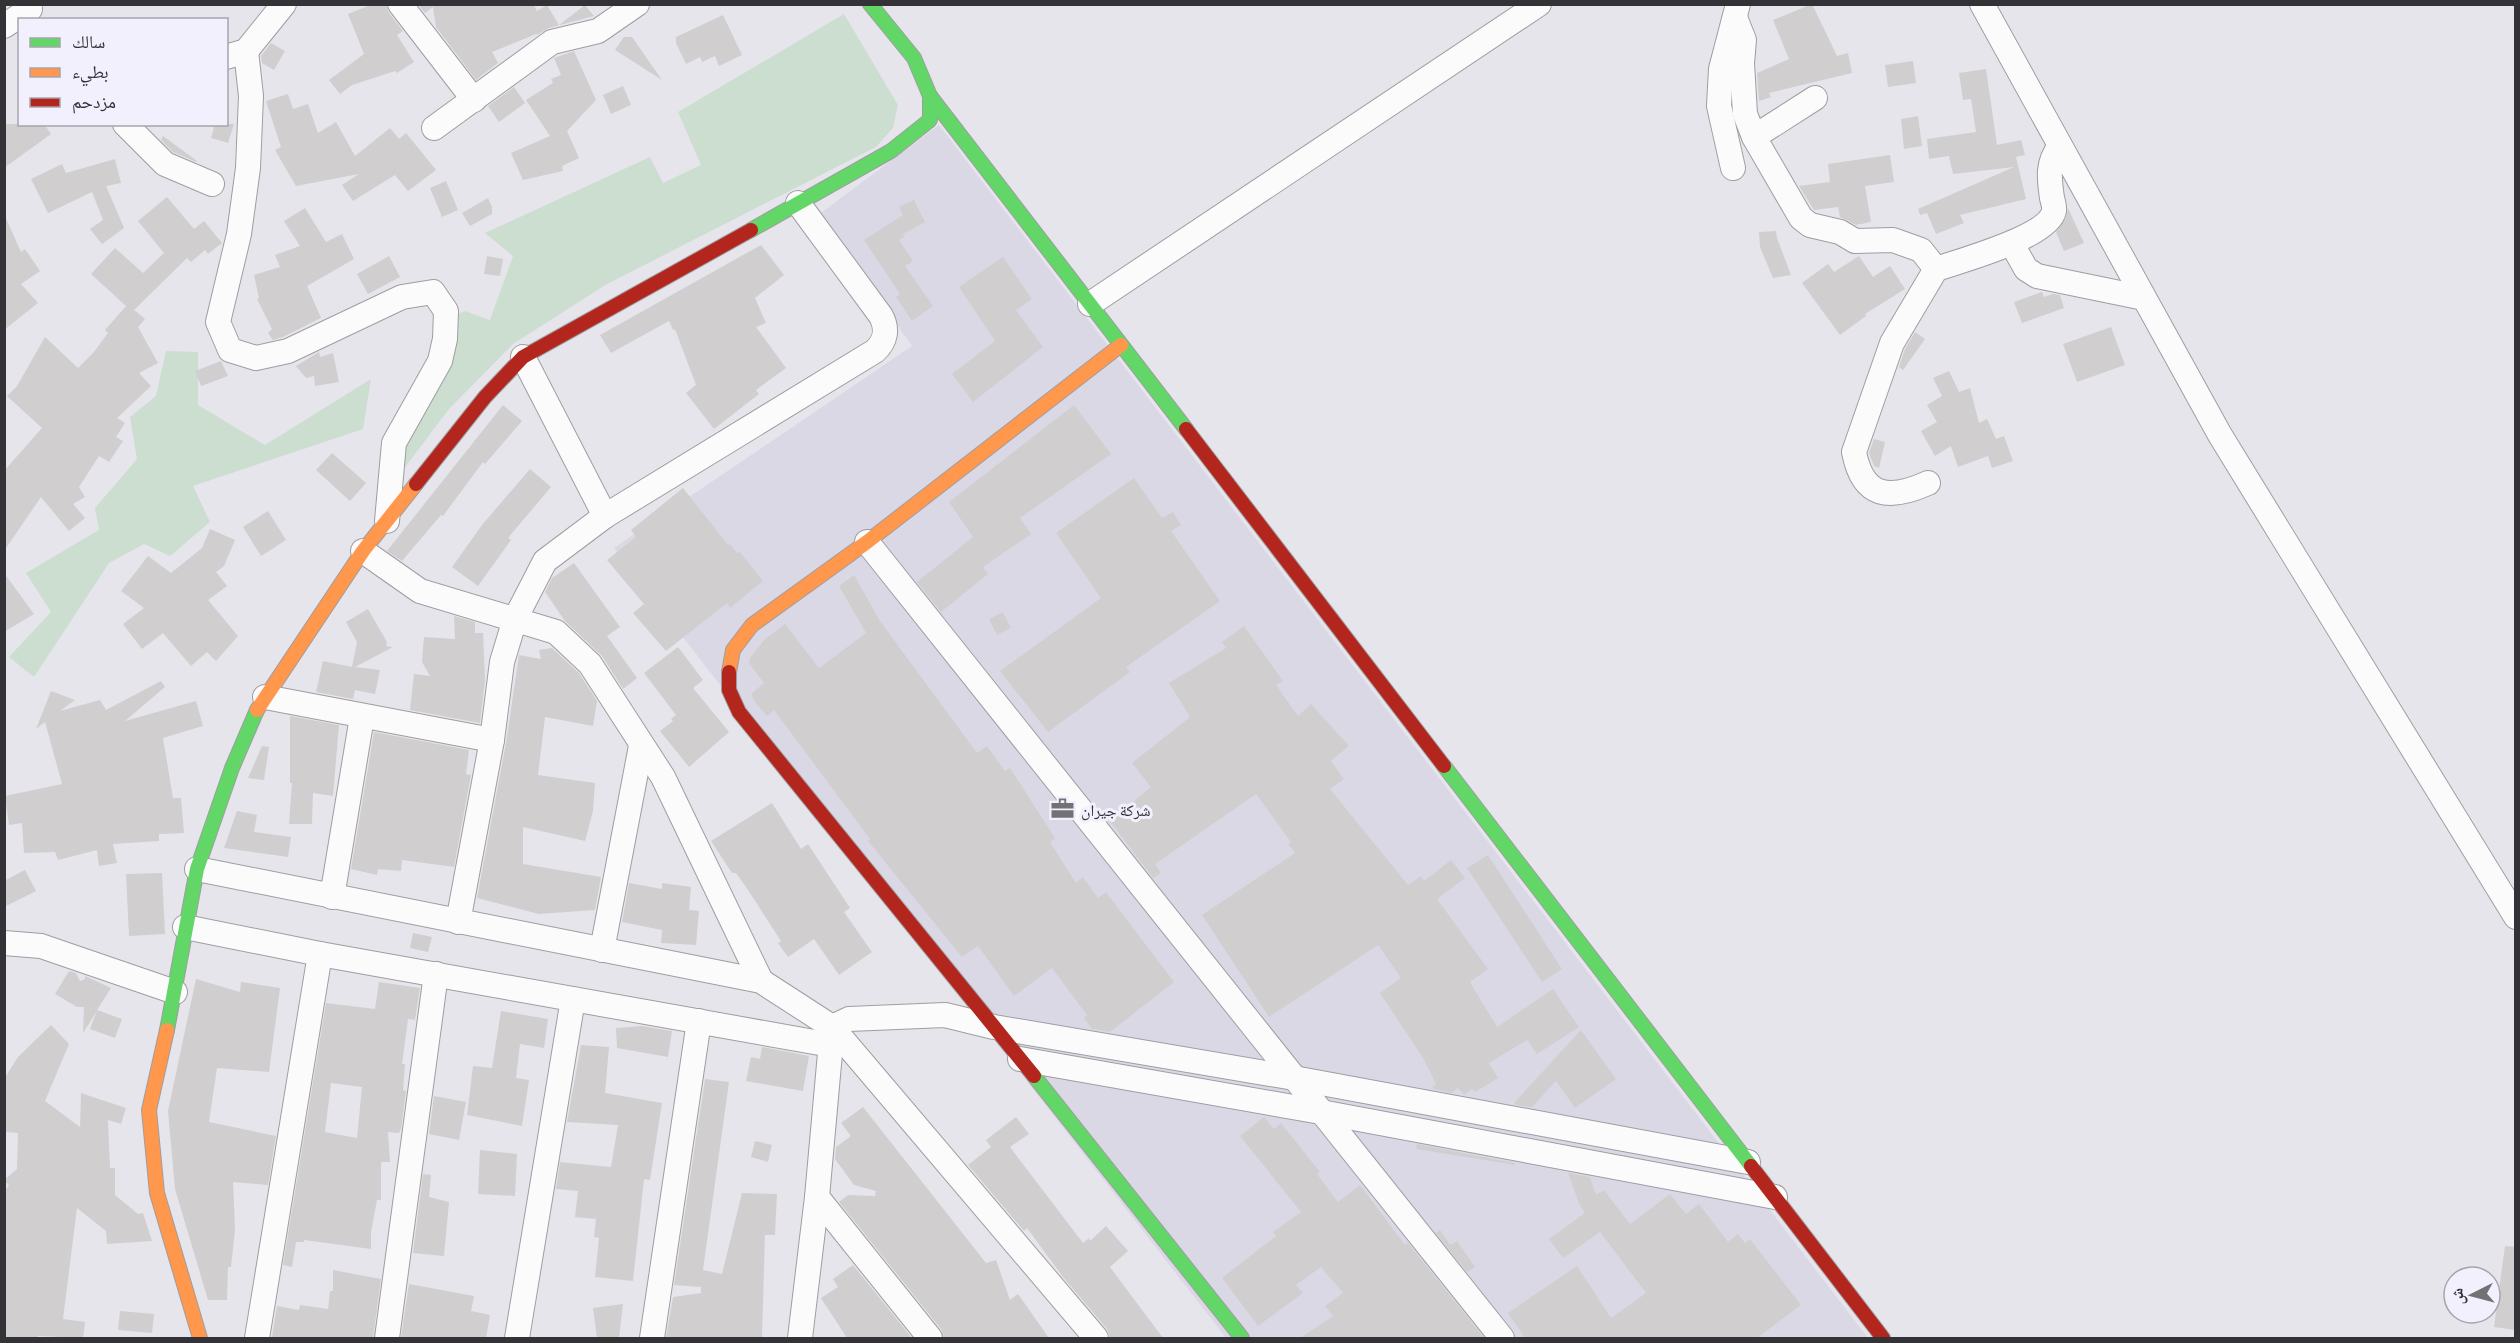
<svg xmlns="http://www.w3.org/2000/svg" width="2520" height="1343" viewBox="0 0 2520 1343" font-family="Literata,'Noto Naskh Arabic',serif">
<rect width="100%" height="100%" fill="#e6e5ec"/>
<polygon fill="#dbd8e6" points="939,125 1868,1338 1226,1338 614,548 912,346 818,215"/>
<g fill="#cbded0">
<path d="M 844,14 L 898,105 L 893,128 L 876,147 L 607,284 L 513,344 L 449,409 L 400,474 C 402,464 402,452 405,442 C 419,402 464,361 455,315 L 465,311 L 490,320 L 513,256 L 485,233 L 650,157 L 663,183 L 701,165 L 678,112 Z"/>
<polygon points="166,351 198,352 198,405 265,445 371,379 363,429 193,486 210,522 170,556 144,544 109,563 34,677 9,657 51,612 26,573 99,530 95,508 137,459 130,417 156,396"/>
</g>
<g fill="#d1ced0" fill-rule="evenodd">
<polygon points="373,4 386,4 389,13 403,31 397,35 414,62 397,73 395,71 352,85 340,94 329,80 364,54 348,14"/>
<polygon points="418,4 533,4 537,11 547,5 559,25 585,5 594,16 549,28 537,35 536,34 492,52 498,63 476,80 436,27 433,7 425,13"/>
<polygon points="1812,4 1837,56 1848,53 1852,73 1769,93 1771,97 1759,101 1757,73 1789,59 1773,20"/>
<polygon points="723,15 742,55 719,66 715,56 702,62 700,57 686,64 676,43 676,37"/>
<polygon points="624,37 632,37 662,80 615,50"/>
<polygon points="271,43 285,51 274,70 262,63 261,56"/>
<polygon points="574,51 596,100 567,131 579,158 562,166 563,171 523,180 511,153 550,136 526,100 553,83 551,79 561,75 554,58"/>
<polygon points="1913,61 1916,83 1888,87 1885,65"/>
<polygon points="1986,69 1997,145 2021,140 2025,155 2016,157 2026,199 1960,215 1964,223 1936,234 1927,213 1920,215 1918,209 2014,167 1953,174 1949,156 1929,159 1927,139 1976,132 1971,99 1963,100 1959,73"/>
<polygon points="623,86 631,105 611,114 603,95"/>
<polygon points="514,87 525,103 499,122 488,106"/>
<polygon points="288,94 293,109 308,104 318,133 336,122 355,156 390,128 399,139 406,133 436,170 408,191 395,175 353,201 342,185 359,174 296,186 275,150 281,147 266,101"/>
<polygon points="1918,116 1922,146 1904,149 1901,119"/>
<polygon points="4,124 44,124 51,134 4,168"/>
<polygon points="215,124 234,124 228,143 211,138"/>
<polygon points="163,136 197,161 196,162 173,152 161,140"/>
<polygon points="1890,155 1894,182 1865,186 1871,222 1856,225 1840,217 1838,207 1814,210 1799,186 1830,182 1828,164"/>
<polygon points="115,159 121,183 106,186 124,228 102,244 90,229 103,220 92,192 48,213 31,179 62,164 66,173"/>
<polygon points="446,181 458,210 442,217 430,188"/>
<polygon points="167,197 194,229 204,221 222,243 208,254 205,250 191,262 187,258 134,310 145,319 138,327 158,363 139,373 151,386 117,418 125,423 116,437 123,441 109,462 99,456 79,487 85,497 73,504 85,518 69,531 41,497 4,551 4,471 42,428 7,396 17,386 45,337 78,368 94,352 108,333 105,330 126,306 91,274 115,248 143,273 164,253 138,221"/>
<polygon points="488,198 492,207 492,214 470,226 462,213"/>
<polygon points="914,200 925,222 903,234 904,237 899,240 913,261 905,266 933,306 912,321 896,297 900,294 864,240 903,215 899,207"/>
<polygon points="305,208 326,242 342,234 354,259 307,286 321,318 283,337 273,340 268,333 272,329 257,299 259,298 254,275 280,267 275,255 300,246 284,221"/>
<polygon points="2068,208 2084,243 2064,251 2056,232 2066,218"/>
<polygon points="4,214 21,252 25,249 40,271 21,284 38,303 4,330"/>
<polygon points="1776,231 1777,238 1791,275 1773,278 1760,247 1759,232"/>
<polygon points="761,245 784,275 755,298 766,323 756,327 786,368 756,390 759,394 714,429 686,393 696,385 675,329 673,330 669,321 611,353 600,335"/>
<polygon points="389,256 400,277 368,294 357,274"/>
<polygon points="487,256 503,259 500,276 484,274"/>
<polygon points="1859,256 1873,277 1890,266 1905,289 1865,314 1866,316 1840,335 1802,283 1828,264 1834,272"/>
<polygon points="1003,257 1032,299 1016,310 1043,347 973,402 952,374 995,341 959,287"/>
<polygon points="2042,292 2044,297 2053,294 2060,295 2064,308 2022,323 2014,302"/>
<polygon points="2111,327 2125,365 2077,382 2063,344"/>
<polygon points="1915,332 1925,339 1903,370 1899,367 1905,349"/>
<polygon points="319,352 320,357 333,353 339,382 315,386 314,376 306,378 296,366"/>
<polygon points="221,361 228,376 201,386 195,371"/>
<polygon points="1949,371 1959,392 1970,388 1979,423 1987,419 1996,439 2004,436 2013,461 1992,468 1988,456 1958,467 1951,446 1935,456 1921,431 1937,422 1927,405 1942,396 1933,378"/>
<polygon points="503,405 522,421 485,464 483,462 443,516 441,515 402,561 387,551"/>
<polygon points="1074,405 1111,454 1020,518 1031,534 983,567 988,574 941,612 917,582 973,537 949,502"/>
<polygon points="1874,439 1885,442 1879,468 1874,466 1869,453"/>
<polygon points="332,453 366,483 350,501 316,470"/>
<polygon points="530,469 551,487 508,538 511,540 478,586 452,567 482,525"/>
<polygon points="1134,478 1162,518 1173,512 1181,525 1171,531 1220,601 1126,667 1130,672 1048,732 1000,671 1101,598 1056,533"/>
<polygon points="683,488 728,545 730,544 737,553 740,552 763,581 730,608 727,603 666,651 633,613 644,604 607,560 636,537 631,530"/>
<polygon points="268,511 286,540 261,556 243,527"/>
<polygon points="210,529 235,540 224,566 216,572 227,586 208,600 238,636 216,661 207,652 191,666 163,633 142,649 123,624 144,608 121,591 148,556 171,573 202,548"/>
<polygon points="574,563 620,627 607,636 637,678 623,689 602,656 565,621 545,592 552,578"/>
<polygon points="4,573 34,614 4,632"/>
<polygon points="854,575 880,621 977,753 987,746 1005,771 1010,768 1055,838 1050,842 1076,883 1083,877 1098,898 1106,892 1174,982 1110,1032 1092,1029 1084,1018 1087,1015 1052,968 1014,996 978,946 962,957 868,841 870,839 774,710 767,716 755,702 751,694 764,683 749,663 750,658 765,639 785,624 819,668 866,633 839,586"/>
<polygon points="368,609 387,642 386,646 393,647 355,667 380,670 375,694 355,690 353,699 316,692 323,661 352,667 357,642 346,622"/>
<polygon points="1003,612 1011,628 997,635 989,619"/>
<polygon points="454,616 475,622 475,633 483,633 485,680 480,723 410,710 414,674 430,676 422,662 424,637 455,639"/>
<polygon points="1244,626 1283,681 1276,685 1298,716 1311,704 1349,746 1331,761 1344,779 1330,789 1408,885 1421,876 1424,881 1451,860 1465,878 1437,899 1488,969 1470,982 1497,1027 1553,989 1579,1027 1537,1054 1527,1040 1489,1063 1498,1078 1475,1092 1472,1089 1464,1095 1458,1088 1451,1093 1434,1089 1432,1087 1436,1084 1423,1058 1380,993 1401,978 1378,945 1269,1017 1202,915 1295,853 1288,844 1291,842 1256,794 1155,864 1161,873 1153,878 1110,821 1151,787 1132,763 1190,717 1169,683 1226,648 1222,642"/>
<polygon points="678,647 703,680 693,688 729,732 689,767 660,731 673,721 671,719 676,715 644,673"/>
<polygon points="552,648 579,673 597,701 593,726 545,717 538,775 595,783 593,811 585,841 523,827 523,864 601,877 595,910 539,914 477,898 506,743 519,655 541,659 539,650"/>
<polygon points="161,681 165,687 125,721 196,701 203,726 163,738 173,798 181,798 184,833 159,834 159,841 113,844 117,863 99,866 97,850 58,860 55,852 24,853 22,823 9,825 5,796 62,784 45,722 36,729 51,691 75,700 60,711 100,700 106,710"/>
<polygon points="290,716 339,725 333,796 313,793 312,824 289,824 292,783 290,783"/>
<polygon points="374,732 469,750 466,774 471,775 454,867 402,860 401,871 378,869 377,875 351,869"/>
<polygon points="262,746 269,747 264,780 248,778"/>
<polygon points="772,803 801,849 808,844 850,908 844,912 872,952 839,975 814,939 788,957 778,943 781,941 748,890 736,873 732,873 711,841"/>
<polygon points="237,811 257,815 254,832 291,837 288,857 224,848"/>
<polygon points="1488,855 1562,969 1542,982 1467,868"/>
<polygon points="25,870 36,891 4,907 4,881"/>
<polygon points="162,873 165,934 129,936 126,874"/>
<polygon points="629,883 662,889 662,883 691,887 689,910 699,911 696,945 661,943 662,930 622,922"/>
<polygon points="413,933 432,937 428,952 410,948"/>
<polygon points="69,971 76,973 80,981 85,979 85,976 111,988 97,1010 122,1019 115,1038 90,1029 97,1011 83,1033 84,1007 77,1007 55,994"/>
<polygon points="196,979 240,992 241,982 280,988 269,1072 217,1068 209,1122 276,1136 268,1185 233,1182 235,1229 231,1267 228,1267 227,1300 208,1300 175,1189 168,1111"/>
<path d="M 379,982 L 420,988 L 415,1020 L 408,1019 L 402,1064 L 405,1064 L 403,1090 L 406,1091 L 401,1129 L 399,1133 L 388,1132 L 390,1162 L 381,1162 L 381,1200 L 377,1200 L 371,1232 L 371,1249 L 304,1240 L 304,1242 L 296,1242 L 292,1267 L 283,1265 L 326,1003 L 375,1009 ZM 331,1083 L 362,1087 L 357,1138 L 325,1132 Z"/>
<polygon points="501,1011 548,1019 544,1048 520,1044 516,1078 529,1080 522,1126 467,1115 473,1066 492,1068"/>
<polygon points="51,1025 69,1044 45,1101 80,1127 81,1093 126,1108 121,1124 108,1120 110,1168 115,1168 115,1195 138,1214 143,1213 152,1241 107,1244 106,1231 77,1208 63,1319 85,1322 83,1338 38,1336 38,1338 4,1338 4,1192 9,1185 4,1180 17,1169 18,1133 4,1132 4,1079 18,1057"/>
<polygon points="642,1026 672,1031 668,1057 617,1048 616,1028"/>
<polygon points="1581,1030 1616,1079 1575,1108 1556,1081 1532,1107 1516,1105 1514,1103"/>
<polygon points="581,1045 609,1047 605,1093 662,1103 650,1180 644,1179 633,1281 595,1277 599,1238 594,1237 596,1219 575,1217 578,1191 556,1189 560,1162 611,1167 618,1125 567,1122"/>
<polygon points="762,1047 809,1056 803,1091 746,1081 751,1057 760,1059"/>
<polygon points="705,1079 729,1082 703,1270 722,1274 742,1193 777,1194 775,1235 765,1235 762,1338 666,1338 673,1297 701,1293 701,1287 674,1285"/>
<polygon points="434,1096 466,1102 459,1140 429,1134"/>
<polygon points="863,1107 986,1263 996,1260 1010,1300 1018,1294 1049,1338 944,1338 941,1329 839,1202 848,1195 875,1196 876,1191 854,1185 835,1159 836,1147 851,1136 841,1123"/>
<polygon points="1016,1117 1029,1134 1010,1147 1083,1243 1089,1238 1090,1241 1106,1226 1128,1251 1110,1267 1163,1338 1110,1338 1107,1329 1063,1277 1027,1228 1024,1231 968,1165 991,1147 986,1140"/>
<polygon points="1264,1117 1274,1129 1281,1123 1320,1172 1317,1174 1338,1202 1360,1185 1405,1245 1408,1243 1484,1338 1300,1338 1333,1316 1325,1306 1343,1293 1321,1267 1296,1285 1303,1293 1258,1326 1222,1278 1276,1236 1273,1232 1301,1212 1240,1136"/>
<polygon points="755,1141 772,1145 768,1162 751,1157"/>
<polygon points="1417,1144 1515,1163 1515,1165 1416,1149"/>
<polygon points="480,1150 517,1154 515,1196 478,1194"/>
<polygon points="1568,1173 1590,1177 1596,1195 1604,1190 1630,1224 1670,1194 1686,1214 1699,1204 1728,1242 1738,1234 1745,1243 1750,1239 1801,1305 1757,1338 1525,1338 1508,1313 1577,1266 1611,1318 1646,1293 1600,1232 1563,1258 1549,1239 1585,1213 1580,1206"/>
<polygon points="423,1174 431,1175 429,1197 449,1202 444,1256 413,1253"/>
<polygon points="1440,1230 1450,1245 1457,1241 1475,1267 1467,1272 1436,1233"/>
<polygon points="2505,1246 2516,1247 2516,1330 2494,1327"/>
<polygon points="853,1265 912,1338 847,1338 821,1298 838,1287 833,1279"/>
<polygon points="333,1270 381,1279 373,1338 272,1337 277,1306 299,1310 300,1305 328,1309 330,1291 333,1291"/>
<polygon points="409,1284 474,1296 471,1311 490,1315 486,1338 401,1338"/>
<polygon points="623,1304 619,1338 597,1338 593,1308"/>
<polygon points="120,1311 154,1314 152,1333 118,1330"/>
</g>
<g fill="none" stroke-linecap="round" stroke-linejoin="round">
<defs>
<g id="street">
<polyline points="400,4 474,100"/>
<polyline points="1982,4 2220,435 2516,917"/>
<polyline points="1736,20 1744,40 1742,63 1745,114 1754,137"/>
<polyline points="4,26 30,9"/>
<polyline points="246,51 251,96 248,168 239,234 218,322 230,350 256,358 288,351 402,297 433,292 446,311 445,339 440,361 394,443 387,521"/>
<polyline points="226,57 246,51 284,4"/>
<polyline points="1815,98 1754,137 1801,218 1810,225 1840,232 1855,241 1893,240 1921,250 1936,269"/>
<polyline points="125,124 165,164 212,184"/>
<polyline points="434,128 552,42 598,31 637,4"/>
<polyline points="1733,168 1719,106 1721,69 1738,4"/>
<polyline points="2012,244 2026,269 2037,276 2144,298"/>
<polyline points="1090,304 1539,4"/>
<polyline points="523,357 605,516"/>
<path d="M 1928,483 C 1890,500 1863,499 1854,452 L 1892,343 L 1936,269 C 1960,261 2048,237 2054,211 C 2055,208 2053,202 2052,198 C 2049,177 2047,163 2060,146"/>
<polyline points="867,542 1502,1338"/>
<polyline points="363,551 420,591 556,632 590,664 663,777 761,981"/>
<polyline points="265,697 492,740"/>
<polyline points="197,869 761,981 832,1027 1096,1338"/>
<polyline points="332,897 362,717"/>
<path d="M 458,922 L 492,740 L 502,662 L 515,619 L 545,561 L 605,516 L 875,351 C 886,341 888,329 881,316 L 798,203"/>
<polyline points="185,927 320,954 831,1045"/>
<polyline points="4,943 41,946 175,992"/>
<polyline points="602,950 641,746"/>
<polyline points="832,1027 849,1019 945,1015 994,1027 1294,1078 1748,1162"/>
<polyline points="1020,1059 1321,1112 1775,1197"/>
<polyline points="817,1197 930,1338"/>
<polyline points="257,1338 320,954"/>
<polyline points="387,1338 436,974"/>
<polyline points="517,1338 573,999"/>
<polyline points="652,1338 699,1021"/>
<polyline points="800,1338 817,1197 832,1031"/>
</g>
<g id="fast">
<polyline points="930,96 1186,429"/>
<polyline points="751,230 891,151 930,120 930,96 914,58 870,4"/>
<polyline points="1444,766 1751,1166"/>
<polyline points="167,1030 197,869 232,768 257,710"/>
<polyline points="1034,1076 1242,1338"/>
</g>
<g id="slow">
<polyline points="729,672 733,650 752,625 867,542 1121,345"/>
<polyline points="257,710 363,551 416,484"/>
<polyline points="167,1030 149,1110 157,1193 200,1338"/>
</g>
<g id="jam">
<polyline points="1186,429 1444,766"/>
<polyline points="416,484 485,397 523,357 751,230"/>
<polyline points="729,672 729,690 739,712 1034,1076"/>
<polyline points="1751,1166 1883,1338"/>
</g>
</defs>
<use href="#street" stroke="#9e9ea2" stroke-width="26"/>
<use href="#fast" stroke="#9e9ea2" stroke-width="16"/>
<use href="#slow" stroke="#9e9ea2" stroke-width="16"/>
<use href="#jam" stroke="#9e9ea2" stroke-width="16"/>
<use href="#street" stroke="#fbfbfc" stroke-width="24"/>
<use href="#fast" stroke="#63d668" stroke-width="14"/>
<use href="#slow" stroke="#ff974d" stroke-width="14"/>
<use href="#jam" stroke="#b3261e" stroke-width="14"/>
</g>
<defs>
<symbol id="office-bare" viewBox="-9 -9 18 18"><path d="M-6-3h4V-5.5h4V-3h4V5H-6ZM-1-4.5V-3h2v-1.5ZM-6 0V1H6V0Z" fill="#727176" stroke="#f2f0fc" stroke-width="2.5" paint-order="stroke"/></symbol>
</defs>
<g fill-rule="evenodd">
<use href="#office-bare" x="1046" y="792" width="33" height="33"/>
</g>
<g text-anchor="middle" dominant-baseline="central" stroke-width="6" stroke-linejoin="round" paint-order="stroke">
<g font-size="16" fill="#333237" stroke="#f2f0fc" text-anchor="start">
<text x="1081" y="809">شركة جيران</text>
</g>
</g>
<rect width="2520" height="1343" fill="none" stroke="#333237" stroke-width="12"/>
<rect x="18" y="18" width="210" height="108" fill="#f2f0fc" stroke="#a6a4ad" stroke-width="1.5"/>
<rect x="30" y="38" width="30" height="9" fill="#63d668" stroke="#a6a4ad" stroke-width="1.5"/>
<text x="72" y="48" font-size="18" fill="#333237">سالك</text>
<rect x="30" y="68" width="30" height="9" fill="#ff974d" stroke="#a6a4ad" stroke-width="1.5"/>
<text x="72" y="78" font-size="18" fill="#333237">بطيء</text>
<rect x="30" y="98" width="30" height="9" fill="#b3261e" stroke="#a6a4ad" stroke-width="1.5"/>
<text x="72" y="108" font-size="18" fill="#333237">مزدحم</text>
<g transform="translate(2472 1295) rotate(264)"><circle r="28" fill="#f2f0fc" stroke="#a6a4ad" stroke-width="1.5"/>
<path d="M0-4.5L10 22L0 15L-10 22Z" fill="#727176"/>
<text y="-9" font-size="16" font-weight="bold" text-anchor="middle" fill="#333237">ش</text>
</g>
</svg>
